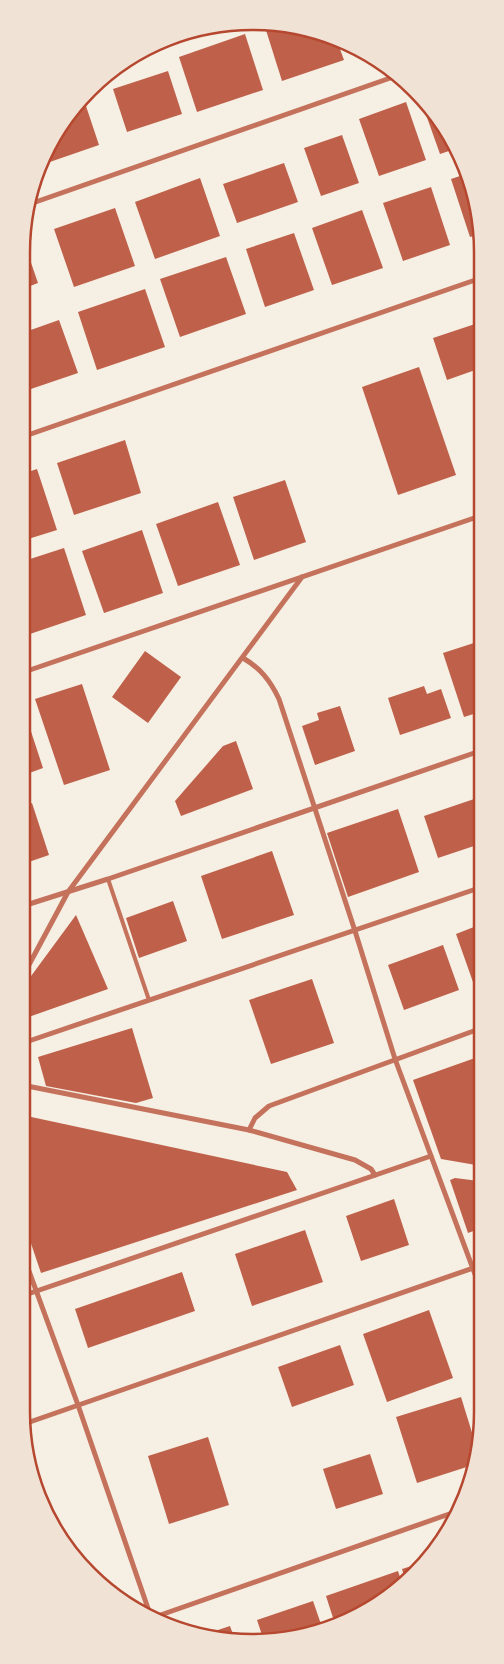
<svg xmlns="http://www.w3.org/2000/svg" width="504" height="1664" viewBox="0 0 504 1664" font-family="Merriweather,serif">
<rect width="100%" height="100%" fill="#f6efe4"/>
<g fill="#bf614a">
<polygon points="270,26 297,26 337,41 344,60 282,81 265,27"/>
<polygon points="245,34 263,90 197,112 179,57"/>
<polygon points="168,71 182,114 127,132 113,89"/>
<polygon points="419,95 425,100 458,148 440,154"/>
<polygon points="84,100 99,145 44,164 60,124"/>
<polygon points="406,102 426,160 379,176 359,119"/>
<polygon points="342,135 359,183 321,196 304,148"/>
<polygon points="284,163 298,202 237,223 223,184"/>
<polygon points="466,174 481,222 481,234 470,237 451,179"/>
<polygon points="200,178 220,236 155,259 135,202"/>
<polygon points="431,187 450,245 403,261 383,203"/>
<polygon points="115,208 135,266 74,287 54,229"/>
<polygon points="362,210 383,268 332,285 312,228"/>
<polygon points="294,233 314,290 265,307 246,249"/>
<polygon points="26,248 38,283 25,288"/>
<polygon points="226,257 246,314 180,337 160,279"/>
<polygon points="145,289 165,347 97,370 78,312"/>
<polygon points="59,320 78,373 25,391 25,332"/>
<polygon points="481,322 481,368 447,380 433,338"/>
<polygon points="419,367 456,475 398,495 362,387"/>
<polygon points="125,440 141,493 74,515 57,463"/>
<polygon points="37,469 57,530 25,540 25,473"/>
<polygon points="285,480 306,542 254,560 233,497"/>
<polygon points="218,502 240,565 178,586 156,524"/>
<polygon points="142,530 163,593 104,613 82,551"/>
<polygon points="64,548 86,615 24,636 24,561"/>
<polygon points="480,641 480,712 464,717 443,653"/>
<polygon points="145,651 181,677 148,723 112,697"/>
<polygon points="82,684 110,770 64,785 35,699"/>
<polygon points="424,686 427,694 441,689 451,718 400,735 388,698"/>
<polygon points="340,706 355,751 315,765 302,726 319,720 317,713"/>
<polygon points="24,710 43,768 24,775"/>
<polygon points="236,741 253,789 181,816 175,801 223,746"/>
<polygon points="480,797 480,844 438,858 424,816"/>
<polygon points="32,803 49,855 23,864 24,806"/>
<polygon points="398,809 419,872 348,897 327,833"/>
<polygon points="272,851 294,915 222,939 201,876"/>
<polygon points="173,901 187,941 139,958 126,918"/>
<polygon points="76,915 108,989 23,1019 23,987"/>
<polygon points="479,925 479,999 456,934"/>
<polygon points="443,945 459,990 404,1010 388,965"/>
<polygon points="312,979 334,1043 271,1064 249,1000"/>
<polygon points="132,1028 153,1098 136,1103 46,1086 38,1057"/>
<polygon points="475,1058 479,1069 479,1164 476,1165 441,1159 413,1080"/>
<polygon points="22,1115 287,1172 297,1190 41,1273 22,1217"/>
<polygon points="455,1178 479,1181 479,1229 468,1233 450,1180"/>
<polygon points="394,1199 409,1245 361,1261 346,1216"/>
<polygon points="305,1230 323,1282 252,1306 235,1254"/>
<polygon points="182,1272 195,1311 88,1348 75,1309"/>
<polygon points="429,1310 453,1378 387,1402 363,1334"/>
<polygon points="340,1345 354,1385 292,1407 278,1367"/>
<polygon points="461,1397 478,1452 476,1464 417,1483 396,1417"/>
<polygon points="208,1437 229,1505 169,1524 148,1456"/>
<polygon points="370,1454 383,1494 336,1509 323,1469"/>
<polygon points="421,1563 405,1579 402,1569"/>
<polygon points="398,1571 402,1583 380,1604 335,1624 326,1596"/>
<polygon points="313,1601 323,1630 311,1635 263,1638 257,1620"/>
<polygon points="230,1626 235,1640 222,1641 203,1635"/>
</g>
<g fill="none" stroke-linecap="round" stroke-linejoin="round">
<polyline stroke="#c5725c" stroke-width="4" points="108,879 149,1000"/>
<g stroke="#c5725c" stroke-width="5">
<polyline points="27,205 396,76"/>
<polyline points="25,436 481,278"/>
<path d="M 243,658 C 260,668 270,680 279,699 L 355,931 L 395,1059 L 479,1285"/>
<polyline points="24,672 480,516"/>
<polyline points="23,906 108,879 480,751"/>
<polyline points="23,976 68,892 302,577"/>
<polyline points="23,1043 479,888"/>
<polyline points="22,1085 249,1130 355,1160 371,1169 375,1175"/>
<polyline points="249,1130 255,1118 269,1106 479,1029"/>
<polyline points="22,1252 78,1405 152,1620"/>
<polyline points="22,1296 431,1156"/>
<polyline points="24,1424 479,1266"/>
<polyline points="149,1619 455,1512"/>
</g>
</g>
<path d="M0 0H504V1664H0ZM252 30H252A222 222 0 0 1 474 252V1412A222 222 0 0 1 252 1634H252A222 222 0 0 1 30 1412V252A222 222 0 0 1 252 30Z" fill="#f1e2d6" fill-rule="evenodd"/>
<path fill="none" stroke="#b5482f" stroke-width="2.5" d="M252 30H252A222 222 0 0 1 474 252V1412A222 222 0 0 1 252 1634H252A222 222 0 0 1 30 1412V252A222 222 0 0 1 252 30Z"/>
</svg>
